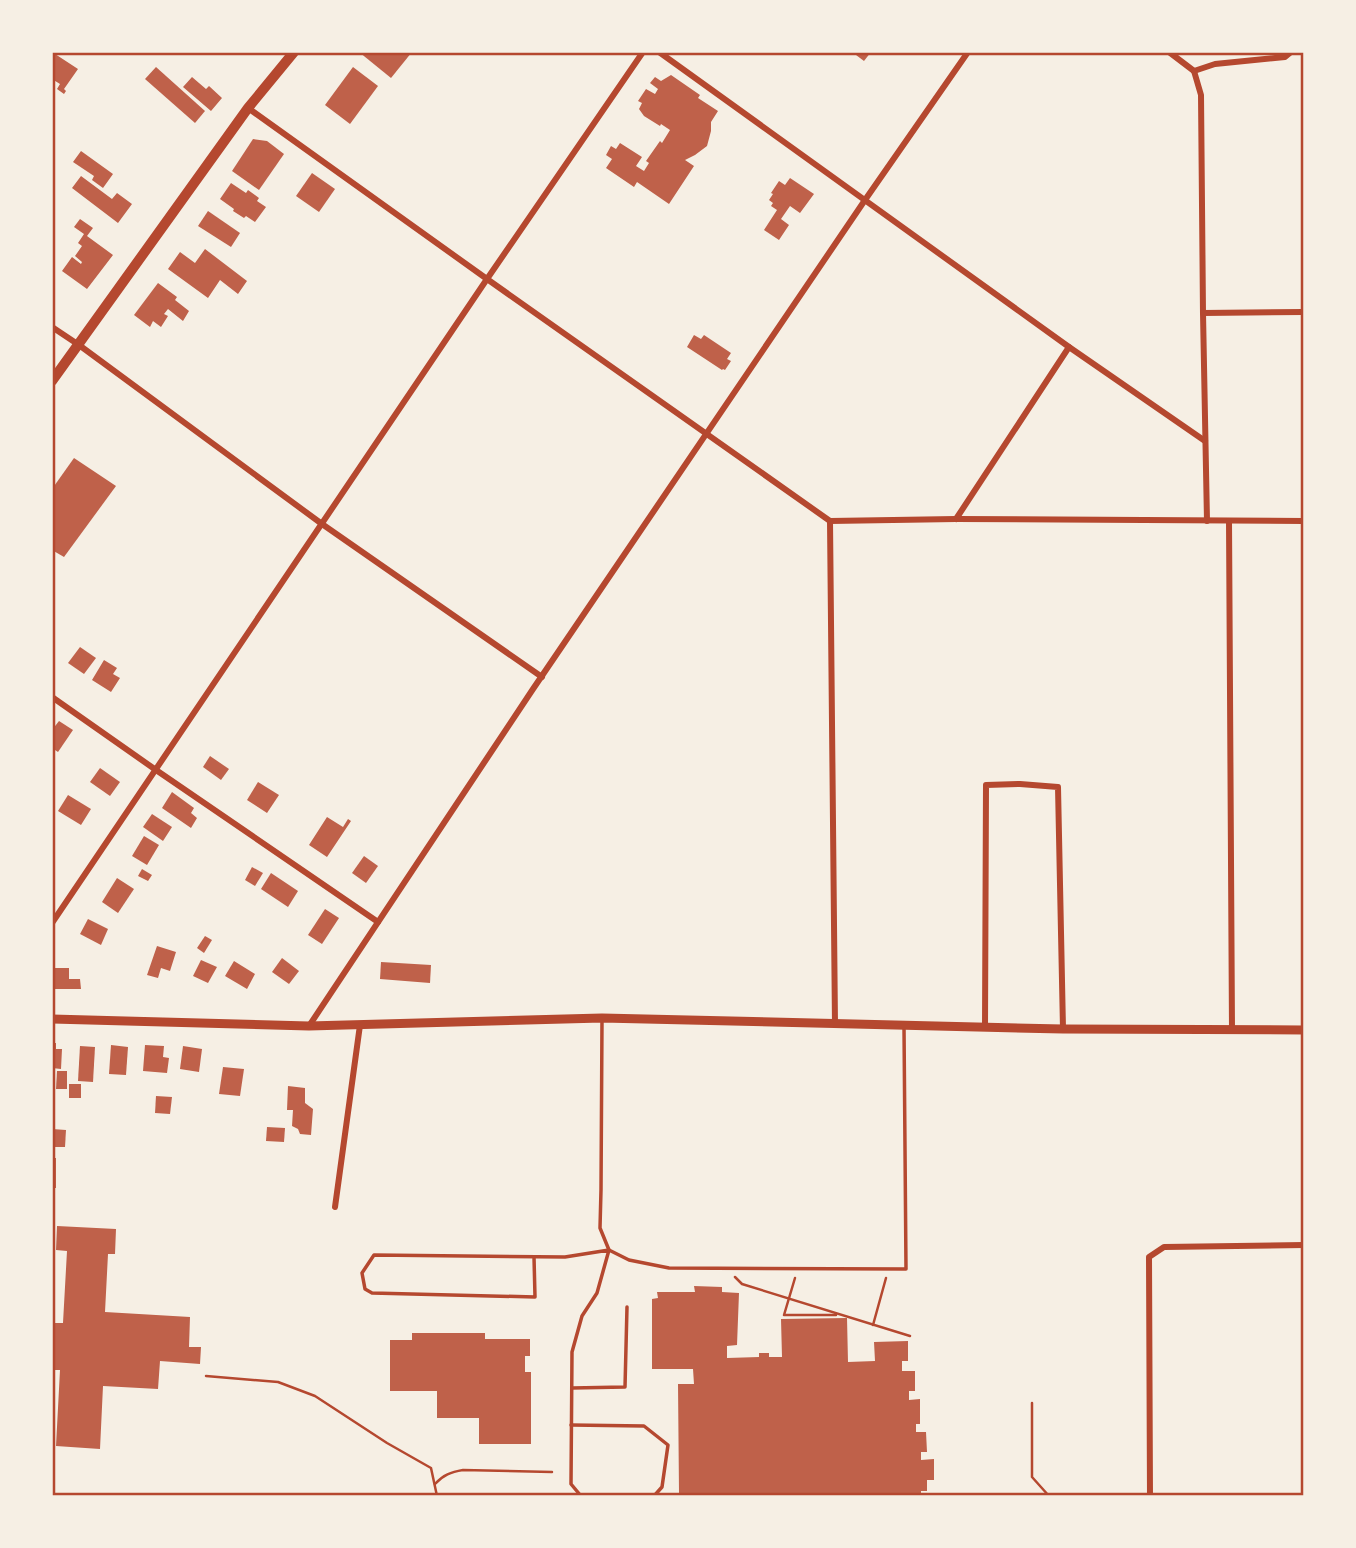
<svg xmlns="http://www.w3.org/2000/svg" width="1356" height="1548" viewBox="0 0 1356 1548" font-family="'PT Sans Narrow',sans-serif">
<rect width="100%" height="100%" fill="#f6efe4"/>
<g fill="#bf614a">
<polygon points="52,52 78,69 64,89 66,91 64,94 57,89 60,84 52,79"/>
<polygon points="359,52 412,52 391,78"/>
<polygon points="852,52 871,52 864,61"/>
<polygon points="156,67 205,111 195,123 145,79"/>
<polygon points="353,67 378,86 350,124 325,105"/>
<polygon points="671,75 700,95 698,98 718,111 711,122 711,131 707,146 695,155 685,160 694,166 669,204 637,182 634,187 606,168 612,159 606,155 611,146 616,149 620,143 642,157 636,166 644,171 649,163 646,161 660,141 662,143 670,130 661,124 660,126 644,116 639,109 642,103 638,101 646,89 655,94 658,89 650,83 655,77 661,81"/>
<polygon points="192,77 206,89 209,86 222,98 211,111 183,87"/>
<polygon points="253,139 267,141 284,154 259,190 232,171"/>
<polygon points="81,151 113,174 103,188 92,180 94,176 73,162"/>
<polygon points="312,173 335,189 319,212 296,196"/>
<polygon points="81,176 112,199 117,193 132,204 118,223 72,188"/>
<polygon points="790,178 814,194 800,213 790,206 781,219 789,225 779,240 764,230 777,210 771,206 773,203 769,200 773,194 771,193 779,181 785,185"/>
<polygon points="231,183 246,193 248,190 259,198 257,201 266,207 255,222 246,216 244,218 233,211 234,209 220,199"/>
<polygon points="208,211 240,233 231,247 198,226"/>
<polygon points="80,219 93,228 87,236 113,255 87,289 62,271 72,257 81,264 82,262 75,256 82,246 78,243 84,234 74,227"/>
<polygon points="205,249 247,281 238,294 220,280 208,298 168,269 180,252 195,263"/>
<polygon points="158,283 177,297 175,300 189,311 183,321 168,309 164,314 168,316 161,327 153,321 150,327 134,315"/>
<polygon points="694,335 701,339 704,335 731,353 727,359 731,361 725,370 723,369 722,370 687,347"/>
<polygon points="74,458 116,486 64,557 52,550 52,489"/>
<polygon points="80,647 96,658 84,674 68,663"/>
<polygon points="104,660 117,668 113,674 120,678 111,692 92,680"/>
<polygon points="59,721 73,730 58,752 52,748 52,730"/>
<polygon points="210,756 229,769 221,780 203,767"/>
<polygon points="100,768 120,782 110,796 90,782"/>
<polygon points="258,782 279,795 267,813 247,800"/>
<polygon points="172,792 194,808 191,813 197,818 191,828 162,808"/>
<polygon points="68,795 91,809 81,825 58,811"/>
<polygon points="152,814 172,827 163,841 143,827"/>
<polygon points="327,817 343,827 348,819 351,821 327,857 309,845"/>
<polygon points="144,836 159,845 147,865 132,856"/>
<polygon points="364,856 378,866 366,883 352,873"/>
<polygon points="252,867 263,873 255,886 245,880"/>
<polygon points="142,869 152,875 148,881 138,876"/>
<polygon points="271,873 298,891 288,907 261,889"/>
<polygon points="117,878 134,889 118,913 102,902"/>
<polygon points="325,909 339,918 322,944 308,935"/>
<polygon points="88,919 108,929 101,945 80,934"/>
<polygon points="205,936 212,940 204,953 197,948"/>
<polygon points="157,946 176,952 170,971 161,968 158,978 147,975"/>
<polygon points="282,958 299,971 289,984 272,972"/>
<polygon points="201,960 217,967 208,983 193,976"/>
<polygon points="234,961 255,974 247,989 225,976"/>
<polygon points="381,962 431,965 430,983 380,979"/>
<polygon points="52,968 69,968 69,979 80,979 81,989 52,989"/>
<polygon points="52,1043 56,1043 56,1049 62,1049 61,1069 52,1068"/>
<polygon points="111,1045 128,1047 126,1075 109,1074"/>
<polygon points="145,1045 164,1046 163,1057 169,1058 167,1073 143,1071"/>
<polygon points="80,1046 95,1047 93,1082 78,1081"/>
<polygon points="183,1046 202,1049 199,1072 180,1069"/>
<polygon points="223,1067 244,1069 240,1096 219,1094"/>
<polygon points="57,1071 67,1071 67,1089 56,1089"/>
<rect x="69" y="1084" width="12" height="14"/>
<polygon points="288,1086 305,1088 305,1103 313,1109 311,1135 300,1134 298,1129 292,1126 293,1110 287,1110"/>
<polygon points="156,1096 172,1097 170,1114 155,1113"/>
<polygon points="267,1127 285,1128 284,1142 266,1141"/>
<polygon points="52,1129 66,1130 65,1147 52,1147"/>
<rect x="52" y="1158" width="4" height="30"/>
<polygon points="57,1226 116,1229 115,1254 108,1254 105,1312 190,1317 189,1347 201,1347 200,1364 160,1361 158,1389 103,1386 100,1449 56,1446 60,1370 52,1370 52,1323 63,1323 67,1251 56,1250"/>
<polygon points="694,1286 722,1287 722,1292 739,1293 737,1345 727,1346 727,1358 759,1357 759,1353 769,1353 769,1357 782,1357 781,1319 847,1318 848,1362 875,1361 874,1342 908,1341 908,1361 902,1361 902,1371 915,1371 915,1391 909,1391 909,1400 920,1399 920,1424 916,1424 916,1432 926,1432 927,1452 921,1452 921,1460 934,1459 934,1480 927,1480 927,1491 921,1491 921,1496 694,1496 694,1493 679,1493 678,1384 694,1384 693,1369 652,1369 652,1299 658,1298 657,1292 695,1292"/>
<polygon points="412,1333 485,1333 485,1339 530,1339 530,1356 525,1356 525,1372 531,1372 531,1444 479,1444 479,1418 437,1418 437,1391 390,1391 390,1340 412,1340"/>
</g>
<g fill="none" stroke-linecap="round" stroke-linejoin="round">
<g stroke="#b5482f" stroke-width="2.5">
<polyline points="735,1277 742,1284 910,1336"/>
<polyline points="795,1278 784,1315 836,1315"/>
<polyline points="873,1325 886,1278"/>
<polyline points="206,1376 278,1382 315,1396 387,1443 431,1468 437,1496"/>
<polyline points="1032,1403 1032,1477 1049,1496"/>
<path d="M 435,1484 C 443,1475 451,1472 463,1470 L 552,1472"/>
</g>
<g stroke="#b5482f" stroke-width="3.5">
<polyline points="602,1020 601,1190 600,1228 609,1250 629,1260 669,1268 906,1269 904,1027"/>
<polyline points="534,1257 535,1297 372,1293 365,1289 362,1273 374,1255 565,1257 609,1250 597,1293 582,1316 572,1352 571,1484 581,1496"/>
<polyline points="572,1388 625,1387 627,1307"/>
<polyline points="571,1425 644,1426 668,1445 662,1487 654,1496"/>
</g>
<g stroke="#b5482f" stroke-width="6">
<polyline points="659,52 1069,347 1205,441"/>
<polyline points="1169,52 1194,71"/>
<polyline points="1194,71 1201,95 1203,313 1207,521"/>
<polyline points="1194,71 1215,64 1285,57 1291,52"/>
<polyline points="248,108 487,279 830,521"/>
<polyline points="1203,313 1304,312"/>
<polyline points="52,327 79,345 322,524 542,677"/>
<polyline points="956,519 1069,347"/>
<polyline points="830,521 835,1024"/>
<polyline points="830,521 956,519 1304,521"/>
<polyline points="1229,521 1232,1030"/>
<polyline points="52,697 156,770 378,922"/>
<polyline points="52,923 487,279 643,52"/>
<polyline points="309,1026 533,689 865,200 968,52"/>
<polyline points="985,1027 986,785 1020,784 1058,787 1063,1029"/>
<polyline points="335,1207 360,1025"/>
<polyline points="1150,1496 1149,1257 1164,1247 1304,1245"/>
</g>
<polyline stroke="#b5482f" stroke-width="9" points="52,1019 309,1026 602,1018 1063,1029 1304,1030"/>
<polyline stroke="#b5482f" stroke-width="10" points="52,381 248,108 294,52"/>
</g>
<rect width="1356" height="1548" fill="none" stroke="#f6efe4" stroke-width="108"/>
<rect x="54" y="54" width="1248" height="1440" fill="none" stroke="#b5482f" stroke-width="2.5"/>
</svg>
